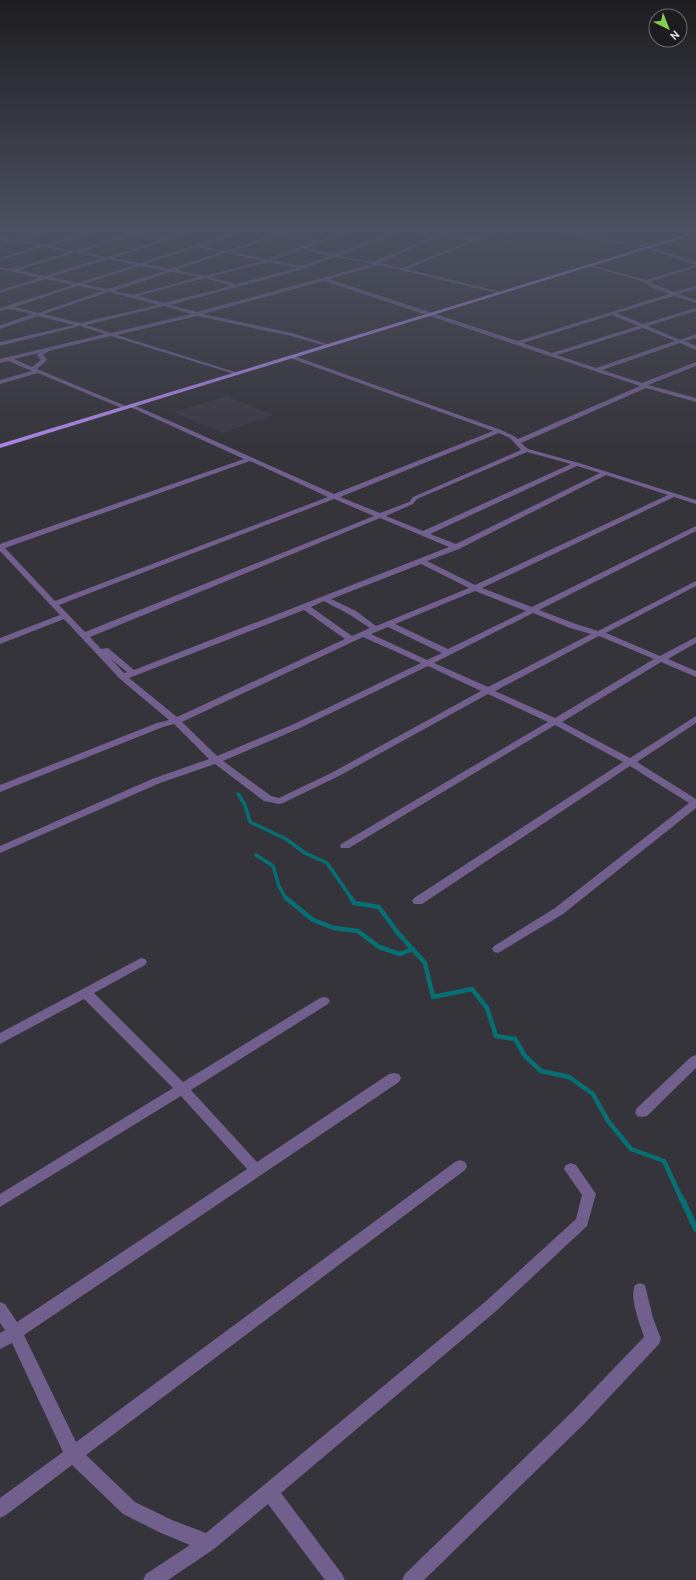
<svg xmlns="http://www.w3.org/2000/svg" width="696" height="1580" viewBox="0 0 696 1580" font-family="Cabin,sans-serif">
<rect width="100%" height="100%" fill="#36343b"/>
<polygon fill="#3e3a47" points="227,396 273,415 223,433 174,412"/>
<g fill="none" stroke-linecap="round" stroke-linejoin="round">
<g stroke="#057074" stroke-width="3.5">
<polyline points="238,794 245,805 250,822 286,839 305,853 327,863 352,899"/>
<polyline points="256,855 273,866 279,886 286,899"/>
</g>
<g stroke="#057074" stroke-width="4.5">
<polyline points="286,898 313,920 334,928 358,931 379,947 400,954 413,949"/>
<polyline points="351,898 354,903 379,907 397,932 425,963 433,997 472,989 487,1008 496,1036 515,1039 525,1056 541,1071 569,1077 593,1094 608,1121 631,1149 664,1161 681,1198"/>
</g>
<polyline stroke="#057074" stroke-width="5.5" points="681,1197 696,1229"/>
<g fill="#715f8d" fill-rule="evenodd">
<polygon points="7,229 14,229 0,233 0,231"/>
<path d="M 54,229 L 61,229 L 21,241 L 43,245 L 96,229 L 103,229 L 49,246 L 75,251 L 130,234 L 106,229 L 135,232 L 146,229 L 153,229 L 141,233 L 166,238 L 194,229 L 201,229 L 113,258 L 140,263 L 244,229 L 250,229 L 201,246 L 226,251 L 275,234 L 254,229 L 280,233 L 291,229 L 297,229 L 285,234 L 319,241 L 351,229 L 357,229 L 308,248 L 333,254 L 400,229 L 413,229 L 441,234 L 452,229 L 458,229 L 447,234 L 474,239 L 498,229 L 504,229 L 407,269 L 501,292 L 501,294 L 379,265 L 329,279 L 518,341 L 669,294 L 653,288 L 639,280 L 587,266 L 587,264 L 646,280 L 695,265 L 646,248 L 541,229 L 551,229 L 647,246 L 696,262 L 696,267 L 649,282 L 674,292 L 696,286 L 696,289 L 679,294 L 696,300 L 696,303 L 674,296 L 617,313 L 643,324 L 696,308 L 696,311 L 648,326 L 680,340 L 696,334 L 696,338 L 685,341 L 696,346 L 696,350 L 680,343 L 602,370 L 642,383 L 696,362 L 696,366 L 648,385 L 696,398 L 696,402 L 646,388 L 521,443 L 528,449 L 579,463 L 696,500 L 696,504 L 674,497 L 482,588 L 532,607 L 696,526 L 696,531 L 539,610 L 576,624 L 598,631 L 696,581 L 696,586 L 606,633 L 660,656 L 696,637 L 696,643 L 668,659 L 696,671 L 696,677 L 661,662 L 562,722 L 630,758 L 696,716 L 696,723 L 637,762 L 696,799 L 696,808 L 563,914 L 498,953 L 494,952 L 492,949 L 494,946 L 555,908 L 689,803 L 630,766 L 422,904 L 414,904 L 412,901 L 414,898 L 623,762 L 555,725 L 349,848 L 341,848 L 340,846 L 341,844 L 548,722 L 488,694 L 339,776 L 283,803 L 279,804 L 264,801 L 215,764 L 160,783 L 0,853 L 0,846 L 152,779 L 209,759 L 174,724 L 163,727 L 0,792 L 0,785 L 157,723 L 169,720 L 120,679 L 64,619 L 0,644 L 0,638 L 60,615 L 0,551 L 0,544 L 244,459 L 130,407 L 130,405 L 134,405 L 334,494 L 493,431 L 290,358 L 290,356 L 294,356 L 501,430 L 514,436 L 518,439 L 640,386 L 324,281 L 203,314 L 292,333 L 330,345 L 330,347 L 291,336 L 197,316 L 117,335 L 238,373 L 238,375 L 111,336 L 49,351 L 43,355 L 47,360 L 37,369 L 128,407 L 128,409 L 124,409 L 38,373 L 0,384 L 0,380 L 32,371 L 8,361 L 0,363 L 0,359 L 105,334 L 80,326 L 0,346 L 0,342 L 74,325 L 38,316 L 0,329 L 0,325 L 33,314 L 9,309 L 0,311 L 0,308 L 73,285 L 46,279 L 0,293 L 0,290 L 40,278 L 0,269 L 0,267 L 13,269 L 69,252 L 44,247 L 0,260 L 0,258 L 38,246 L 15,242 L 0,246 L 0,244 L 10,241 L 0,239 L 0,237 L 15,240 ZM 405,230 L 437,235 L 373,262 L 339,256 ZM 135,235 L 161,240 L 107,257 L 81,252 ZM 280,235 L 314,242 L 268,259 L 231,252 ZM 442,236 L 470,241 L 402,268 L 379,263 ZM 196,247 L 221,252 L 170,269 L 145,264 ZM 304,249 L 329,256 L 302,266 L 273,260 ZM 75,253 L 102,258 L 45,276 L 18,270 ZM 226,253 L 262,261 L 205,276 L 176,270 ZM 334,257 L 373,264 L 197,312 L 170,305 L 304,269 ZM 108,259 L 135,265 L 78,283 L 51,277 ZM 268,262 L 297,268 L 236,284 L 210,277 ZM 140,266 L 165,271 L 108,289 L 84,284 ZM 171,272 L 199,277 L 133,295 L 114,291 ZM 205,278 L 231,286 L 164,303 L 138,296 ZM 78,286 L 103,291 L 38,313 L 15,307 ZM 109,292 L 158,305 L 80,323 L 44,314 ZM 164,306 L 191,314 L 111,333 L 86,325 ZM 612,315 L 638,326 L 552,353 L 523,343 ZM 643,328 L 675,341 L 596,368 L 557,355 ZM 39,353 L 37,355 L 41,360 L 32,367 L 14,359 ZM 499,433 L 510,438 L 521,450 L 413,497 L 409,502 L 380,513 L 340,497 ZM 527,452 L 571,464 L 423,531 L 386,516 L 413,504 L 417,499 ZM 250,461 L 328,497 L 55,601 L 5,548 ZM 577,466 L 600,473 L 456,544 L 430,534 ZM 606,475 L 668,495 L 475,585 L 427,561 L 459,549 ZM 334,499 L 374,516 L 85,632 L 59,605 ZM 380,518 L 449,547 L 134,670 L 108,648 L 101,649 L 90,637 ZM 421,564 L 469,588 L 376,626 L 356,611 L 331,599 ZM 475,591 L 526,611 L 448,649 L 395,624 ZM 324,601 L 350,615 L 370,628 L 352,636 L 311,607 ZM 304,610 L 345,639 L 177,717 L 129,678 ZM 533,613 L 570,628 L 591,634 L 488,687 L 434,663 ZM 388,627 L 442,653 L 427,660 L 371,634 ZM 599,636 L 654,659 L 555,718 L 495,691 ZM 363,637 L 421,663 L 294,724 L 217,756 L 182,722 ZM 111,659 L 127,672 L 124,673 ZM 428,666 L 481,691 L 333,772 L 279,798 L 271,796 L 223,761 L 300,728 Z"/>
<polygon points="691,229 696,229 696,231"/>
<polygon points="141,958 145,959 147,962 145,965 94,993 183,1082 320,998 324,997 328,998 330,1001 328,1004 191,1090 257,1162 389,1074 394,1073 399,1074 401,1078 399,1082 24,1335 76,1442 455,1162 460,1160 465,1162 467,1166 465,1170 86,1455 135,1502 172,1520 206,1533 485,1302 576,1219 582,1195 564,1169 566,1165 571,1163 576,1165 596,1194 587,1226 495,1312 281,1493 342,1574 345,1580 325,1580 268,1504 214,1549 168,1580 143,1580 146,1574 190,1545 161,1533 123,1514 72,1465 6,1515 0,1518 0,1498 63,1452 12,1343 0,1349 0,1333 5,1330 0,1323 0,1302 5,1304 17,1322 247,1169 181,1096 0,1207 0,1194 173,1088 84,999 0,1044 0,1033"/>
<polygon points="696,1055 696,1068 647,1116 642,1117 637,1116 635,1112 637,1108 691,1057"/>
<path d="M 640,1283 L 645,1285 L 653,1318 L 661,1339 L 659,1344 L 584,1424 L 424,1580 L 402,1580 L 405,1574 L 572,1412 L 644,1337 C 640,1324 629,1298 635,1285 Z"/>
</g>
<polygon fill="#ab86e4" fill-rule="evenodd" points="695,232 696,232 696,234 0,448 0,444"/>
</g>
<linearGradient id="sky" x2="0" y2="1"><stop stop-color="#1e1d20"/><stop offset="0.51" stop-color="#4c5060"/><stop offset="1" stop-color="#4c5060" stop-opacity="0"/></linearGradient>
<rect width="696" height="450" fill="url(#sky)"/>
<g transform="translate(668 28) rotate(137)"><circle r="19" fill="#1d1c1f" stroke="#6e6d71"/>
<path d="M0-3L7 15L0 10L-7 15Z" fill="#82d04f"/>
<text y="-6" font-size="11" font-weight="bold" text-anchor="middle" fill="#e7e6eb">N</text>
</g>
</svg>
